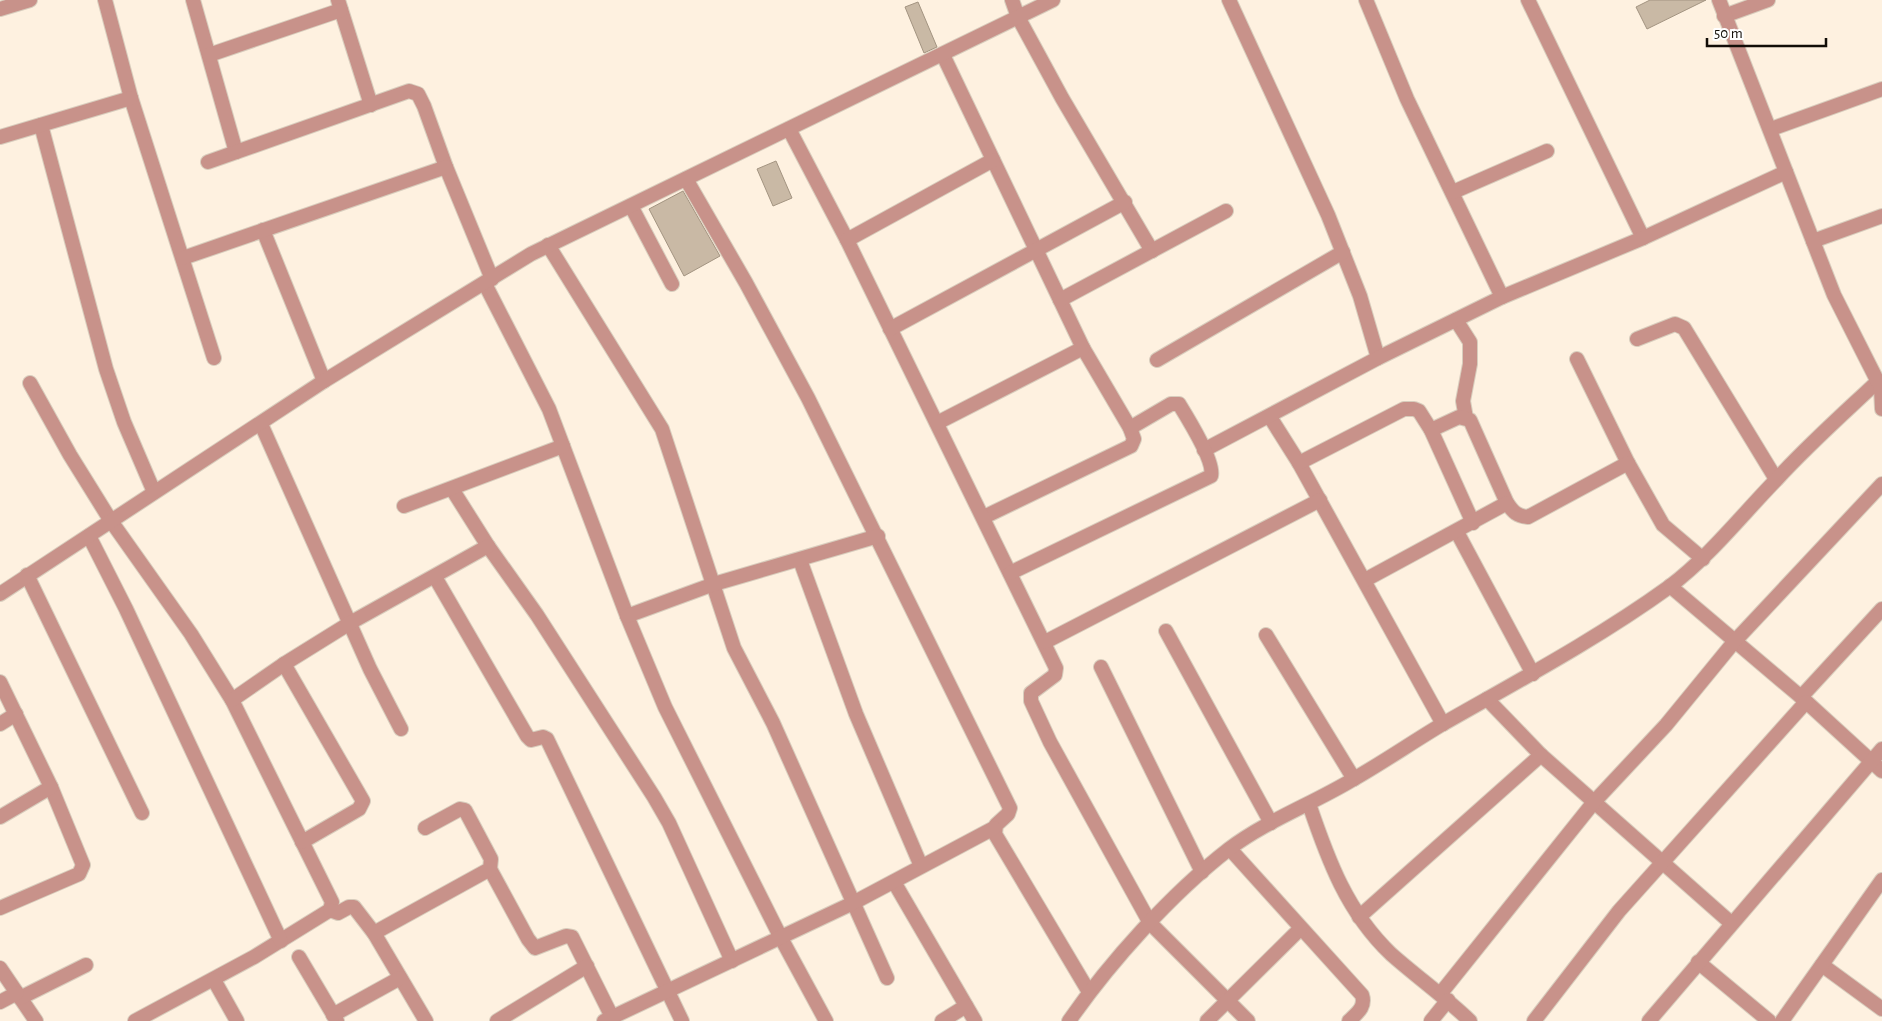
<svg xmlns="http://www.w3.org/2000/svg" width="1882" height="1021" viewBox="0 0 1882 1021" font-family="'Alegreya Sans',sans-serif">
<rect width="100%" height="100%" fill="#fef1e0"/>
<g fill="#c9b9a5" stroke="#a39481">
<polygon points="1650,0 1706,0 1647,29 1636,7"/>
<polygon points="918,2 937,47 924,53 905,7"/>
<polygon points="776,161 792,198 773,206 757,169"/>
<polygon points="683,191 720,256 684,276 649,209"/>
</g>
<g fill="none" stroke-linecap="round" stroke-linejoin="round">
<defs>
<g id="minor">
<polyline points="105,0 131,98 214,358"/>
<polyline points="193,0 236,152"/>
<polyline points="338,0 371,105"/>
<polyline points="1012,0 1018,17 1062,98 1152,251"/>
<polyline points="1229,0 1328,215 1360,296 1378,358"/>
<polyline points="1366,0 1407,99 1502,297"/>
<polyline points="1528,0 1643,238"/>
<polyline points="0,9 30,0"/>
<polyline points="1724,16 1768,0"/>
<polyline points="209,55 341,10"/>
<polyline points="943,55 1083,348 1130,428 1134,439 1131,446 984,517"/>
<polyline points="41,125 106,369 124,422 154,492"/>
<polyline points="789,129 847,240 1056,668 1055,675 1031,693 1031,701 1050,742 1150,923 1248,1021"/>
<polyline points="1771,129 1882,89"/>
<polyline points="0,137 131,98"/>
<polyline points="208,162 409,91 418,94 424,106 446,167 492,279"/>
<polyline points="686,179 746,283 808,398 1010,808 1008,814 996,825 995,834 1089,992"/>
<polyline points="1453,192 1547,151"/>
<polyline points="631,206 672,284"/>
<polyline points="263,230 324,381"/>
<polyline points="847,240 993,160"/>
<polyline points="1813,241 1882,216"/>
<polyline points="548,245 662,429 734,648 773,723 887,978"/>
<polyline points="183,258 446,167"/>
<polyline points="485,284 549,409 627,616 665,707 781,938 826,1021"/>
<polyline points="1060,300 1226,211"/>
<polyline points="1456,320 1470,342 1470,364 1463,401 1466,418"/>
<polyline points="890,329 1125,202"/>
<polyline points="1637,339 1675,324 1684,328 1776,479"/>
<polyline points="1577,359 1628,463 1663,525 1703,559"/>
<polyline points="1157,360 1343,252"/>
<polyline points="30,383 70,455 111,521 191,634 232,700 332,902 330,910 254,957 135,1021"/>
<polyline points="1270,417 1299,463 1443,724"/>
<polyline points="937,423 1083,348"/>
<polyline points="261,424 370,669 401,729"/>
<path d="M 1431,430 L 1459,417 L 1470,420 L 1507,503 C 1513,512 1517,516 1528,517 L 1628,463"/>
<polyline points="1204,450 1378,358 1502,297 1643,238 1786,172"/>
<polyline points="1299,463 1404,409 1414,409 1419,411 1431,430 1473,523"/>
<polyline points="452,489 488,546 537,615 654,797 669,823 732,961"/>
<polyline points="404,506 563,446"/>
<polyline points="1457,532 1533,674"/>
<polyline points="89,536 126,609 281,941"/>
<polyline points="800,560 856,714 921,866"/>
<path d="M 1010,573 L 1211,476 C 1215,462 1187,417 1179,404 L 1171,404 L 1130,428"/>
<polyline points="27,575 142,813"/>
<polyline points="435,577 527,736 531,740 543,737 547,739 682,1021"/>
<polyline points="1365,580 1507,503"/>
<polyline points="1670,586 1801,697 1882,771"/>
<polyline points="627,616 714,584 878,536"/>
<polyline points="1166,631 1271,823"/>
<polyline points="1266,635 1354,779"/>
<polyline points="1045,642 1320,500"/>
<polyline points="284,664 363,801 359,809 302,842"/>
<polyline points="1101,667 1202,872"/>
<polyline points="0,682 51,787 83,865 79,874 0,908"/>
<polyline points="1801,697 1882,609"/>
<polyline points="1487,699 1541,755 1731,923"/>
<polyline points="232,700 284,664 350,623 488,546"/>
<polyline points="0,724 16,714"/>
<path d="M 1309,804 C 1328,860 1347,912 1391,954 C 1417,977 1445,997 1470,1021"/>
<polyline points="0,817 51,787"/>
<path d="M 1230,849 L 1362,995 C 1366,1007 1357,1013 1349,1021"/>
<polyline points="490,869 528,939 535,948 566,936 572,937 612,1017"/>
<polyline points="894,882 975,1021"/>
<polyline points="330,910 338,913 349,907 354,907 374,933 426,1021"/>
<polyline points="1359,917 1541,755"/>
<polyline points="374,933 490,869 491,859 465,810 460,809 425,828"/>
<polyline points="299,957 337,1021"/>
<polyline points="1698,962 1769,1021"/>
<polyline points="1822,965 1882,1009"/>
<polyline points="0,968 36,1021"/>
<polyline points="214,980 237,1021"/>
<polyline points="1441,993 1594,802 1666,725 1734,642 1882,484"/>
<polyline points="20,998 86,965"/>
<polyline points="0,1002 17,993"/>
<polyline points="333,1015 400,978"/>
<polyline points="497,1021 587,966"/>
<polyline points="604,1021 853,903 994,828"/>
<polyline points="942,1021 966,1006"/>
<path d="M 1069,1021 C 1110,962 1171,894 1229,849 C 1266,821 1312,804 1352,780 C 1382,763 1411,743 1441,725 C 1518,681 1597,639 1669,587 C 1709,557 1741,516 1776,480 C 1808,445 1843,414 1877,382"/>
<polyline points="1207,1021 1300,929"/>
<polyline points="1431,1021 1448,1000"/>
<polyline points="1534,1021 1619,911 1806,702"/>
<polyline points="1649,1021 1882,749"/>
<polyline points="1782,1021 1882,880"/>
</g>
<g id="tertiary">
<polyline points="1719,0 1834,295 1881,388 1882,409"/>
<polyline points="0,594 324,381 531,254 1053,0"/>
</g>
</defs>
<use href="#minor" stroke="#d8cdbd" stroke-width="16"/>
<use href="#tertiary" stroke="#d8cdbd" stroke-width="16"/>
<use href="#minor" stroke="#c8928a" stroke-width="14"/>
<use href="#tertiary" stroke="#c8928a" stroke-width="14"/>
</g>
<path d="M1707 38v8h119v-8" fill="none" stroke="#120d07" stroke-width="2.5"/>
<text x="1714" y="38" font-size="15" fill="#120d07" stroke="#ffffff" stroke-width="4" paint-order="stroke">50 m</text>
</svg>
